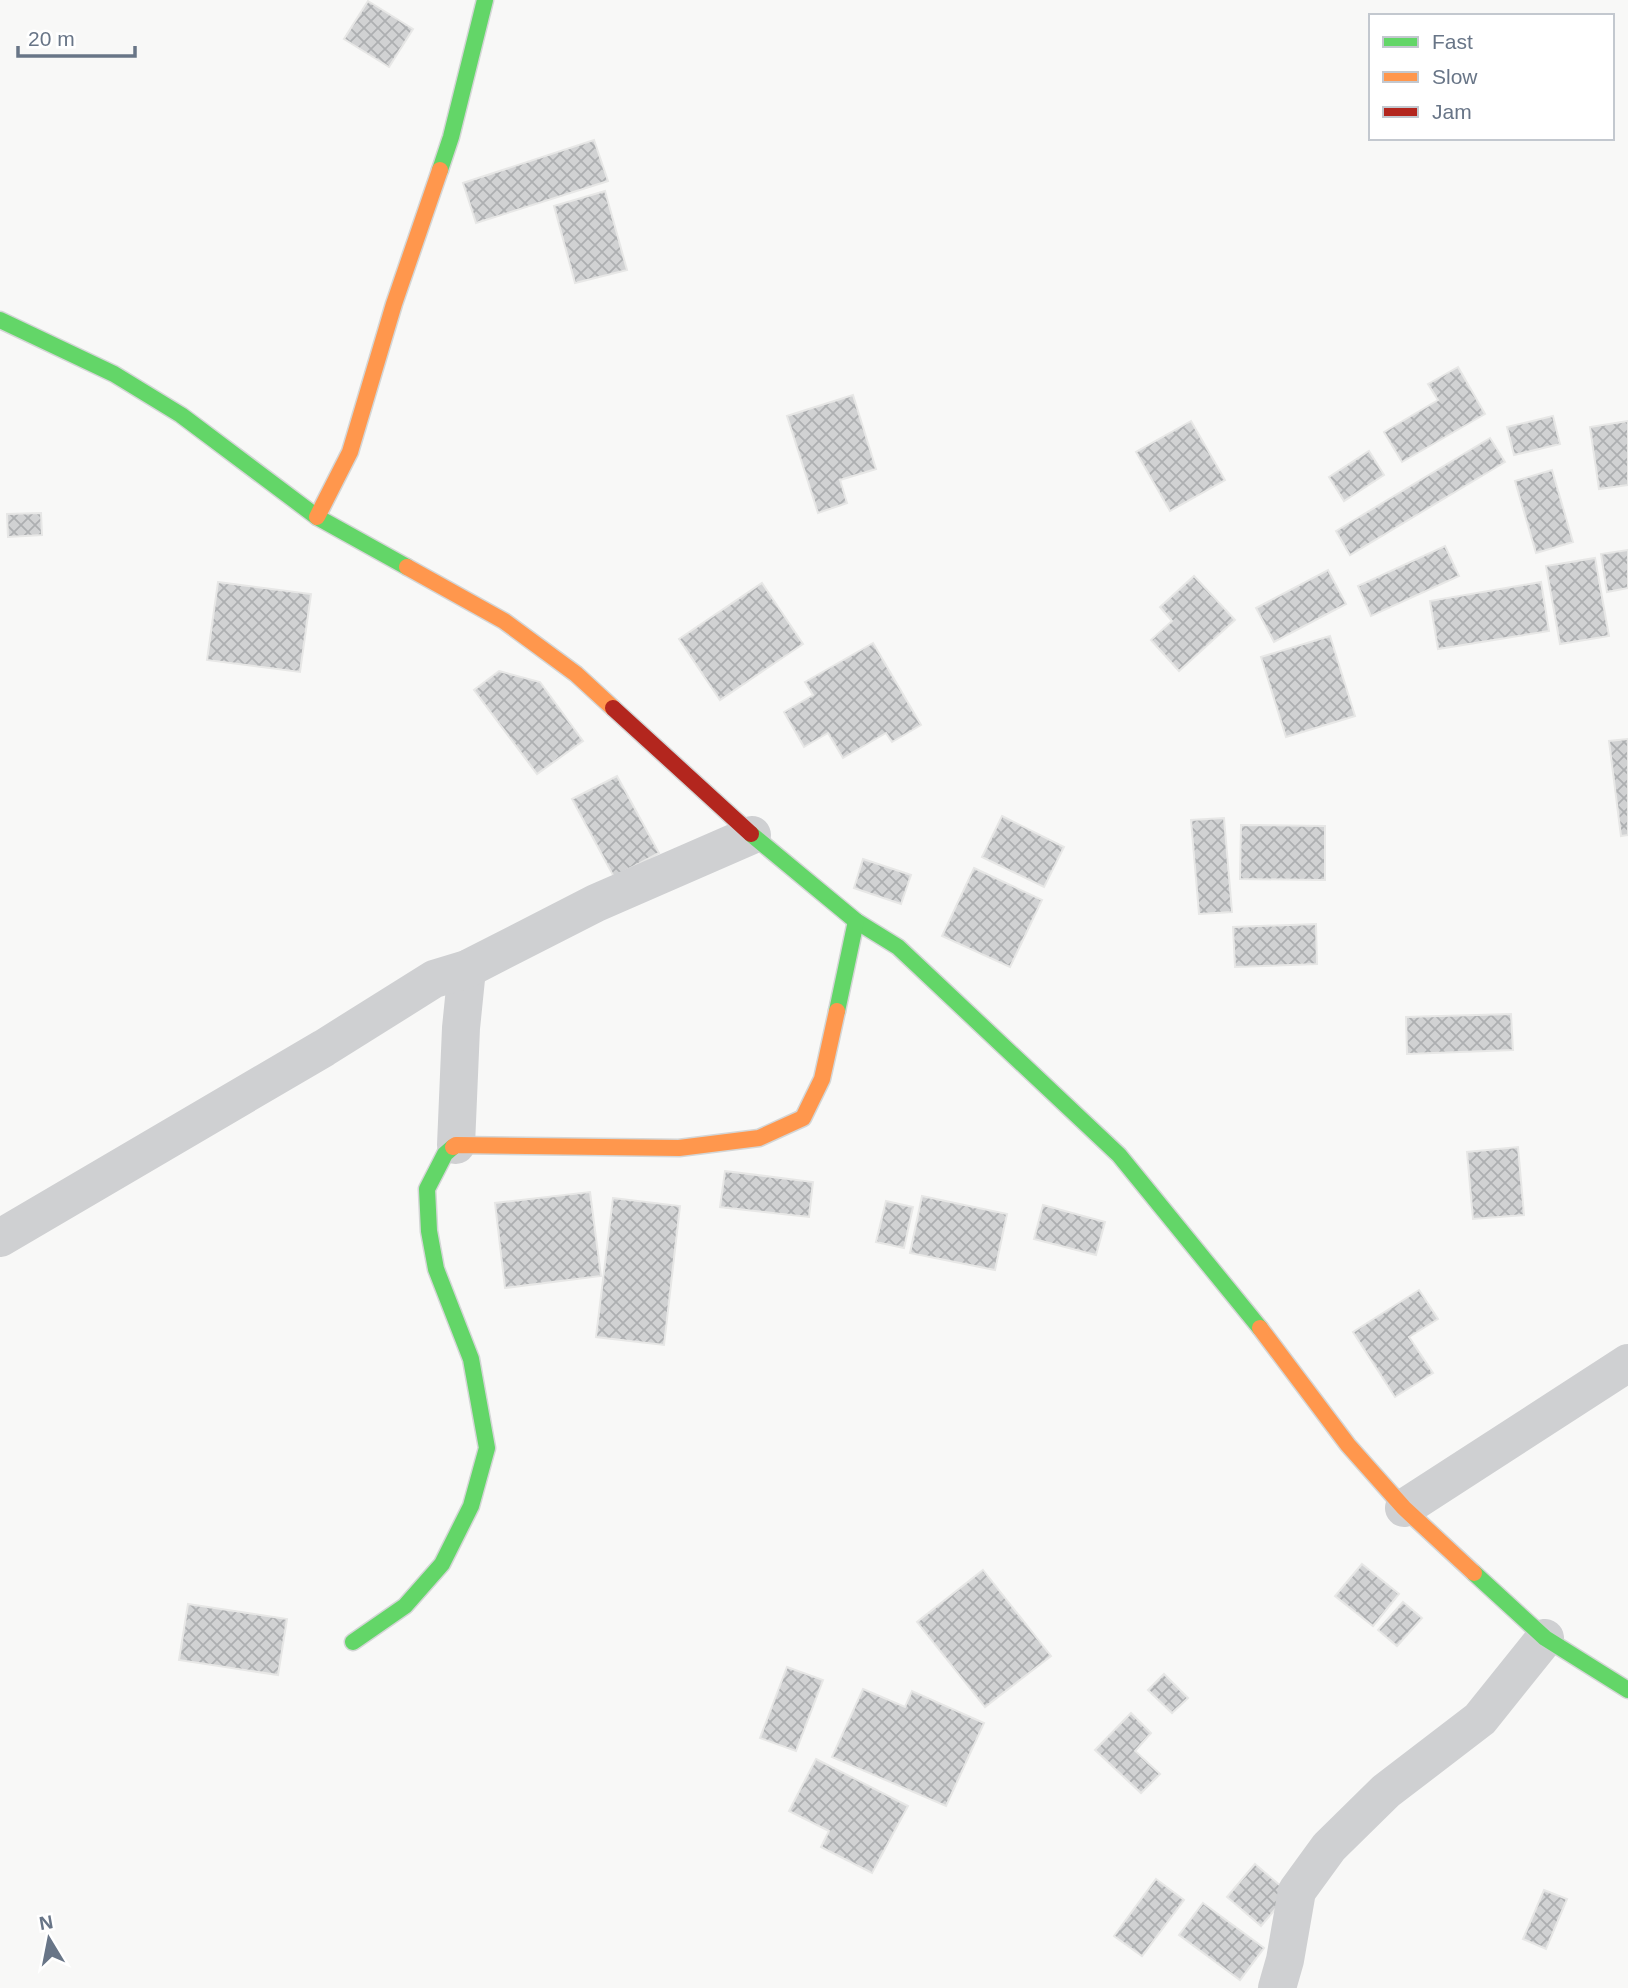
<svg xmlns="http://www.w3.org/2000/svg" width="1628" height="1988" viewBox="0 0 1628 1988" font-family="Helvetica,sans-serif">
<defs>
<pattern id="building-cross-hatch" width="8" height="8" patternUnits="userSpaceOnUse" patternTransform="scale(1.75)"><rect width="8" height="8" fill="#d1d2d3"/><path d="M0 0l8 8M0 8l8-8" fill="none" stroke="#adafb1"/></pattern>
</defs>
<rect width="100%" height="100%" fill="#f8f8f7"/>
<g fill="url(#building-cross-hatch)" stroke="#e7e7e6" stroke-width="2">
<polygon points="368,1 413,29 389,67 344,39"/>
<polygon points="594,140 608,181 476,223 463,183"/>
<polygon points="605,191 627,270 575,283 554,206"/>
<polygon points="1458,367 1485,414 1402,462 1384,432 1438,400 1428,384"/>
<polygon points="853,395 876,469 840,480 847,503 818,513 787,416"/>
<polygon points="1553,416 1560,444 1514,455 1507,427"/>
<polygon points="1191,421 1225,480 1170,511 1136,452"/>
<polygon points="1628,421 1628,485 1599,489 1590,427"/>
<polygon points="1490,438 1505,462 1350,555 1336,531"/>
<polygon points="1369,451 1384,475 1344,501 1329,477"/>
<polygon points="1552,470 1573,542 1536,553 1515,481"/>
<polygon points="41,513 42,535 8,537 7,514"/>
<polygon points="1445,546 1459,576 1371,616 1358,586"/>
<polygon points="1628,550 1628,588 1607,592 1601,554"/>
<polygon points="1595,558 1609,636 1560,644 1546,566"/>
<polygon points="1328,570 1346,604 1274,642 1256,608"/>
<polygon points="1194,576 1235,620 1179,671 1151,640 1172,621 1160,607"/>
<polygon points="218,582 311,594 300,672 207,660"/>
<polygon points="1541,582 1549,631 1438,649 1430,601"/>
<polygon points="762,583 803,644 720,700 679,639"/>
<polygon points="1330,636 1355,716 1286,737 1261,657"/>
<polygon points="873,643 921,725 892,742 886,733 843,758 828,733 804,747 784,712 813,695 805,682"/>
<polygon points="499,671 540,682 583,741 537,774 474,690"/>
<polygon points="1628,739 1628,835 1621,836 1609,741"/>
<polygon points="617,776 659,853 614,877 572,799"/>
<polygon points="1002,816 1064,847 1044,887 982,857"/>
<polygon points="1224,818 1232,912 1199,914 1191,820"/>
<polygon points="1241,825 1325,826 1325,880 1240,879"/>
<polygon points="863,859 911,875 901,904 854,888"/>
<polygon points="974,868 1042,900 1010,967 942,936"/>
<polygon points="1316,924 1317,964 1235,967 1233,927"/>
<polygon points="1511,1014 1513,1050 1407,1054 1406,1017"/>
<polygon points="1518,1147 1524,1215 1473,1219 1467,1152"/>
<polygon points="725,1171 813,1182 809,1217 720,1207"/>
<polygon points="590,1192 601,1276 505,1288 495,1203"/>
<polygon points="922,1196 1007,1214 995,1270 910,1253"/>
<polygon points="613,1198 680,1206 664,1345 596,1337"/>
<polygon points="886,1201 913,1207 904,1248 876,1242"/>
<polygon points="1043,1205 1105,1222 1096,1255 1034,1239"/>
<polygon points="1419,1290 1438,1319 1409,1337 1433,1373 1395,1397 1353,1332"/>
<polygon points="1362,1564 1399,1594 1373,1626 1335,1596"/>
<polygon points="983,1570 1051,1656 985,1707 917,1622"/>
<polygon points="1403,1602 1422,1618 1397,1646 1378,1630"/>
<polygon points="188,1604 287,1619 278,1675 179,1660"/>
<polygon points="787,1667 823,1680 796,1751 760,1738"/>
<polygon points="1164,1674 1188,1698 1172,1713 1148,1690"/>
<polygon points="863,1689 905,1707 912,1691 984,1723 946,1806 832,1757"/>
<polygon points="1131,1713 1151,1733 1135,1751 1160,1774 1141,1793 1095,1750"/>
<polygon points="816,1759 908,1806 872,1873 821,1847 829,1831 789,1811"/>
<polygon points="1255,1864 1289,1893 1261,1926 1227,1897"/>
<polygon points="1156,1879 1184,1900 1142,1956 1114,1936"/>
<polygon points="1544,1890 1567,1899 1546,1949 1523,1939"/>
<polygon points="1203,1903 1264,1948 1240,1980 1179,1935"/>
</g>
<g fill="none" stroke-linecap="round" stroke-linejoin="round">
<defs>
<g id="fast">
<polyline points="440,170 451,137 485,0"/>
<polyline points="0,320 114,374 181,415 317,517 407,567"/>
<polyline points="751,834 856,921 898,947 1119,1155 1260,1328"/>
<polyline points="837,1011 856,921"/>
<polyline points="1474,1573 1545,1638 1628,1690"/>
<polyline points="353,1642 405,1606 442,1564 471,1506 487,1448 471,1359 436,1269 429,1231 427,1189 445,1154 453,1147"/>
</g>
<g id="slow">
<polyline points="317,517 350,452 394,304 440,170"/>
<polyline points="407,567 504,621 576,674 613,708"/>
<polyline points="453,1147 456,1145 679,1148 759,1138 803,1118 822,1079 837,1011"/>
<polyline points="1260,1328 1348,1445 1404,1508 1474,1573"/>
</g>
<polyline id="jam" points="613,708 751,834"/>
</defs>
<use href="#fast" stroke="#d4d6d6" stroke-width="19"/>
<use href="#slow" stroke="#d4d6d6" stroke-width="19"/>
<use href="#jam" stroke="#d4d6d6" stroke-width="19"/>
<g stroke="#cfd0d2" stroke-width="38">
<polyline points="456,1145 461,1028 467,969"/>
<polyline points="0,1238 324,1048 434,979 467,969 596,903 752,835"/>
<polyline points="1404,1508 1628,1363"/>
<polyline points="1277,1988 1285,1960 1297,1891 1329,1847 1386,1791 1480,1719 1545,1638"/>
</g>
<use href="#fast" stroke="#63d668" stroke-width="16"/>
<use href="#slow" stroke="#ff974d" stroke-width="16"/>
<use href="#jam" stroke="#b3261e" stroke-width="16"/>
</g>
<rect x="1369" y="14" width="245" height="126" fill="#ffffff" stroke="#c3c8cf" stroke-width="2"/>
<rect x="1383" y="37" width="35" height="10" fill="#63d668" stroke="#c3c8cf" stroke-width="2"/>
<text x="1432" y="49" font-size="21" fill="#687587">Fast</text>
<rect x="1383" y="72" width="35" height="10" fill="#ff974d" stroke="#c3c8cf" stroke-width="2"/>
<text x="1432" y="84" font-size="21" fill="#687587">Slow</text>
<rect x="1383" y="107" width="35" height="10" fill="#b3261e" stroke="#c3c8cf" stroke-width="2"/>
<text x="1432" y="119" font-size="21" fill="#687587">Jam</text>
<g transform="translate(49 1939) rotate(350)" stroke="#ffffff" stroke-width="5" paint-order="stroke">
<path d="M0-5L12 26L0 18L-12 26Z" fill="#687587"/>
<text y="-10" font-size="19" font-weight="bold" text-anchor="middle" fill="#687587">N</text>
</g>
<path d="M18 46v10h117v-10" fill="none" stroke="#687587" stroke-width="3.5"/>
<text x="28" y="46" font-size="21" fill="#687587" stroke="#ffffff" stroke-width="5" paint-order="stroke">20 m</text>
</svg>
